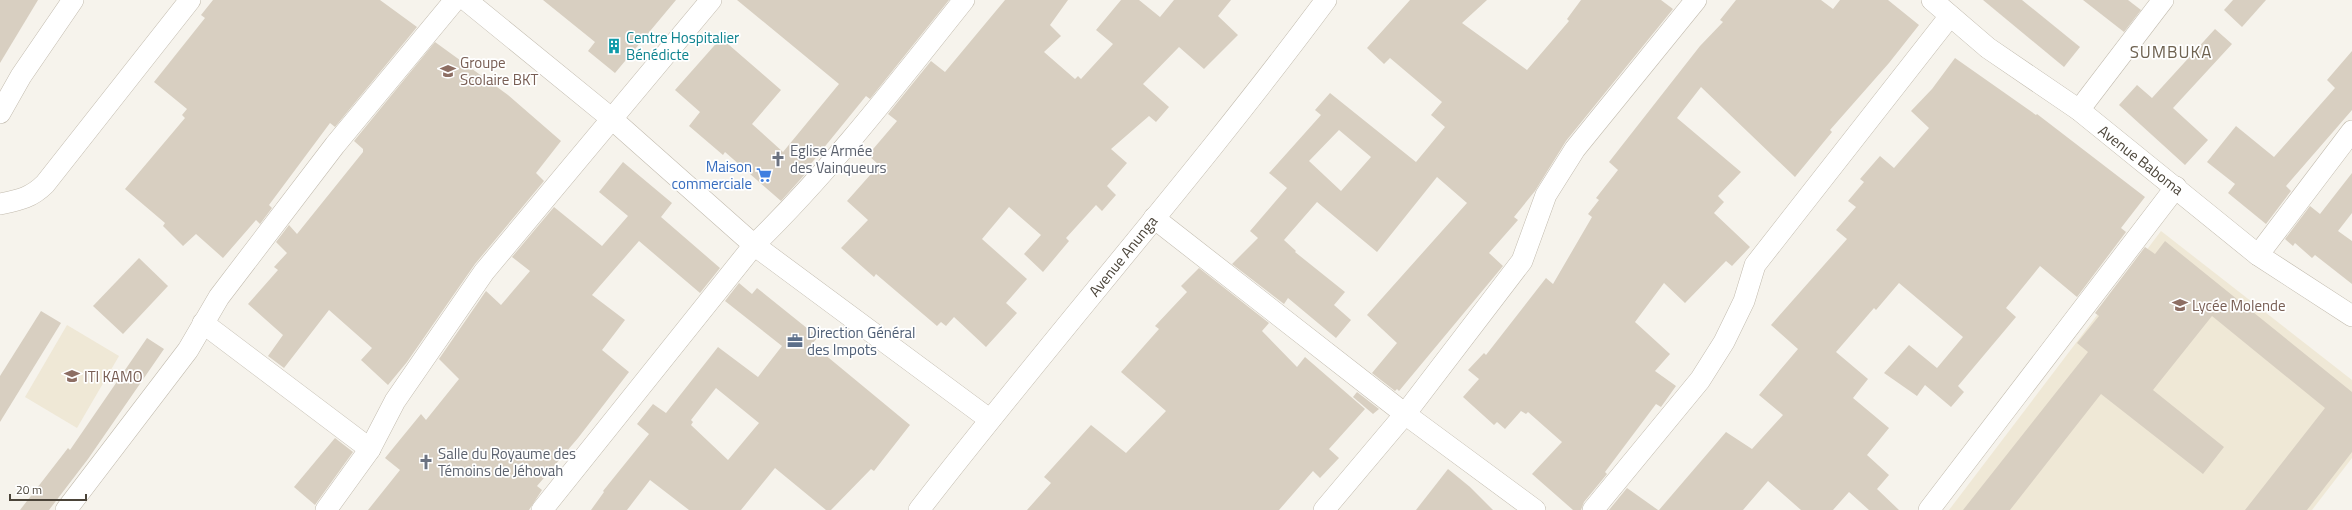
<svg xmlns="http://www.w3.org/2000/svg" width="2352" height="510" viewBox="0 0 2352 510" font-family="'Titillium Web',sans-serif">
<rect width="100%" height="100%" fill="#f6f3ec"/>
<g fill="#efe8d6">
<polygon points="2161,231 2352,380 2352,458 2312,510 1949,510"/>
<polygon points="67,325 119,356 77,428 25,397"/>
</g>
<g fill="#d8cfc1" fill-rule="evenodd">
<polygon points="0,0 38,0 0,63"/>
<polygon points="213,0 380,0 417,27 335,127 330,123 269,205 272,208 260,224 256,220 223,258 196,234 183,246 163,226 165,223 125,189 185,118 182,115 187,109 154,82 205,18 201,15"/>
<polygon points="543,0 676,0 615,73 588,51 595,42"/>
<polygon points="737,0 949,0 870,99 866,96 805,171 807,172 781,201 725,152 723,155 689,126 700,112 675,90 721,38 781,90 752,124 783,152 839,84"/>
<polygon points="1005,0 1068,0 1050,25 1061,36 1044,52 1075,79 1078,76 1081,79 1113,44 1096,30 1121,0 1139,0 1160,17 1174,0 1231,0 1218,16 1238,35 1204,69 1179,47 1143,84 1169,107 1156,122 1149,116 1111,149 1127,163 1107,186 1116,195 1102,211 1096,205 1066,238 1069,241 1043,272 1024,254 1041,235 1009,207 982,239 1027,279 1006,303 1017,313 986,347 954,317 946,326 941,322 937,326 876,274 874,277 841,248 868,220 847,201 879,165 868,155 897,121 888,114 931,61 945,72"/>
<path d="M 1410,0 L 1487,0 L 1462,23 L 1527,70 L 1569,21 L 1567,19 L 1581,0 L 1661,0 L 1673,9 L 1566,141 L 1535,191 L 1514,217 L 1518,220 L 1489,253 L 1503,266 L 1399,391 L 1397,389 L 1395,391 L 1372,373 L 1397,343 L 1367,315 L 1467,203 L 1437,177 L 1377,252 L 1317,202 L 1284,240 L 1296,251 L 1295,252 L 1345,292 L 1334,305 L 1351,320 L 1336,338 L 1288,298 L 1284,304 L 1232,264 L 1258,238 L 1250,231 L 1287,188 L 1269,173 L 1321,115 L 1315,110 L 1330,93 L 1416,162 L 1445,127 L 1431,115 L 1442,102 L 1390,58 L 1384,64 L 1367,48 ZM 1339,130 L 1371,157 L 1341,191 L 1309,161 Z"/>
<polygon points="1736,0 1821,0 1833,9 1840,0 1888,0 1919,25 1889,63 1830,130 1832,132 1795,177 1701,87 1677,118 1741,172 1718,196 1724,202 1714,213 1750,247 1732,266 1726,261 1685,303 1664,283 1635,322 1670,354 1655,371 1676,386 1661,407 1656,404 1605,472 1607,474 1584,502 1581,510 1573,510 1532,474 1562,442 1528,412 1526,414 1521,411 1505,429 1497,422 1494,425 1463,397 1479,379 1468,370 1484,353 1486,355 1546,278 1553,284 1592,217 1588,214 1599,200 1596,198 1618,170 1609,162 1700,46 1723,22 1720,20"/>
<polygon points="1983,0 2022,0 2080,47 2064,67"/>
<polygon points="2083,0 2128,0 2141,10 2124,32"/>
<polygon points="2233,0 2266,0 2242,27 2224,10"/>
<polygon points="2215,29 2232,44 2173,108 2208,140 2185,165 2119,105 2137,85 2152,98"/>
<polygon points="435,42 508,95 561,141 536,173 544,181 475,264 407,362 388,385 361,360 372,348 329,310 284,368 268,356 283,335 248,304 278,270 274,267 287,253 276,242 289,225 297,234 363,152 363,149 354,141"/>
<polygon points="2352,51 2352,110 2286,186 2291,191 2266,224 2228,193 2235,184 2207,162 2236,126 2274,157 2335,88 2327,80"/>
<polygon points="1955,58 2036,115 2037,114 2145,197 2121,228 2126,232 2077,297 2040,266 2006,308 2016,317 1958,386 1964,392 1951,407 1925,385 1917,396 1884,373 1909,345 1937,368 1963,337 1899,283 1876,310 1874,308 1836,352 1868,379 1853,398 1889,428 1867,455 1889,475 1877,489 1899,510 1869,510 1849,492 1833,510 1801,510 1768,481 1743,510 1659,510 1726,432 1752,449 1783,415 1759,395 1798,349 1771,325 1847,239 1836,230 1856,207 1848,201 1864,182 1860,179 1880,156 1894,168 1929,128 1911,111 1932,89"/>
<polygon points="623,162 672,203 661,217 720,268 700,293 639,241 592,295 625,320 602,350 629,372 578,438 537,486 542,490 529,510 368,510 400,470 385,458 421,414 426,420 459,379 439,359 486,291 501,305 530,271 512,257 554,207 602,246 628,216 599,192"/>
<polygon points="2352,173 2352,213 2338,231 2352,241 2352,284 2315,255 2312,258 2295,243 2293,246 2285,239 2310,206 2320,214"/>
<polygon points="2165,241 2352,392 2352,452 2307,510 2245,510 2325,408 2212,316 2153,390 2224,447 2203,474 2101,394 2010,510 1963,510 2088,352 2077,343 2099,316 2095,313 2145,247 2155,254"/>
<polygon points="139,258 168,286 123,334 93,306"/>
<polygon points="1199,268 1269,323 1262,331 1297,367 1305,357 1365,409 1329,449 1339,458 1320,478 1313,471 1279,510 1027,510 1051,483 1044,477 1091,425 1126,453 1166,411 1121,372 1159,329 1155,326 1187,292 1181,286"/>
<path d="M 739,283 L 752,294 L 757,288 L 818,337 L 812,344 L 910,425 L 874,471 L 871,469 L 831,510 L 826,510 L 775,468 L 741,510 L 689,510 L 650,480 L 627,510 L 591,510 L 604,492 L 603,491 L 649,434 L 637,424 L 653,404 L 666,413 L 718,347 L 758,377 L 782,346 L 725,301 ZM 716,388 L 759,423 L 728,460 L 691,425 L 693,422 L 691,420 Z"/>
<polygon points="41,311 61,323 0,422 0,376"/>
<polygon points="147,338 164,349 88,459 49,510 20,510 68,448 70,450"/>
<polygon points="1357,392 1379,409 1373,414 1353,397"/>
<polygon points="335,438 353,452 315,505 294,487"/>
<polygon points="1448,469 1470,487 1493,510 1416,510"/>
<polygon points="1627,488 1658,510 1609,510"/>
</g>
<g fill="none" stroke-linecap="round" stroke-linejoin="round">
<defs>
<g id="street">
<polyline points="466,0 612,119 754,245 989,419"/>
<polyline points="1932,0 1988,48 2079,110 2258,255 2352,316"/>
<polyline points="2079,110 2163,0"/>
<polyline points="0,113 21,76 73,0"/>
<path d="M 0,204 C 19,200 31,198 45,184 L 190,0"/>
<polyline points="1154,218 1405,414 1535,510"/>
<polyline points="2258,255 2352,131"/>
<polyline points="203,323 370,449"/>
<polyline points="66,510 188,350 219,297 335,145 455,0"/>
<polyline points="326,510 370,449 395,401 484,272 711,0"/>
<path d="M 542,510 L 754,245 C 831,170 897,84 964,0"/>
<path d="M 919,510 C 1052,338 1196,175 1326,0"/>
<polyline points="1324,510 1405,414 1522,261 1546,195 1575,149 1696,0"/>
<polyline points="1593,510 1700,380 1724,342 1744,301 1755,265 1950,16"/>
<polyline points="1929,510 2176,187"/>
</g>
</defs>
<use href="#street" stroke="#c2bbae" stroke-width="22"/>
<use href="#street" stroke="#fff" stroke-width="21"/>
</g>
<defs>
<symbol id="building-bare" viewBox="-9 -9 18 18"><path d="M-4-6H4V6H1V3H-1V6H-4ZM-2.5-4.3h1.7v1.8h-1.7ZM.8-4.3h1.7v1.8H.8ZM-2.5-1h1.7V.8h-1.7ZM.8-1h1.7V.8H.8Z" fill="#0f9aa8" stroke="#fff" stroke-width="2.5" paint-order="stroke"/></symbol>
<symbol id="school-bare" viewBox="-9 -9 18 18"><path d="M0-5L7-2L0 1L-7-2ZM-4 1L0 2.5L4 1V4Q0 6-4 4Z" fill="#8d6e63" stroke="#fff" stroke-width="2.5" paint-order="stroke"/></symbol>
<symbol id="church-bare" viewBox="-9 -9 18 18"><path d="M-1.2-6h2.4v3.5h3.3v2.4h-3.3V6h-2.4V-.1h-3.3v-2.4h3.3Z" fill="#6b7280" stroke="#fff" stroke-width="2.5" paint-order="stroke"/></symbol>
<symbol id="supermarket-bare" viewBox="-9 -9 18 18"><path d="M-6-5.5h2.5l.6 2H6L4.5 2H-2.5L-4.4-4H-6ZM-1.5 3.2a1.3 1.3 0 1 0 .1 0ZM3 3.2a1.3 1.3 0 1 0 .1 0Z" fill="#3f7fe0" stroke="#fff" stroke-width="2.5" paint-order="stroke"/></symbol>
<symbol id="office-bare" viewBox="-9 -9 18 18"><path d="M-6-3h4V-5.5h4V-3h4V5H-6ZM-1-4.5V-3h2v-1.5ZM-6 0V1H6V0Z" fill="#5c6f8a" stroke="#fff" stroke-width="2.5" paint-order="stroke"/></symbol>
</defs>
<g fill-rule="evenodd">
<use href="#building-bare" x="603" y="35" width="22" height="22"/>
<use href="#school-bare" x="437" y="60" width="22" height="22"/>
<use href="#church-bare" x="767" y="148" width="22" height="22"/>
<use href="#supermarket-bare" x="753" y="164" width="22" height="22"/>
<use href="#school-bare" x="2169" y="294" width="22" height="22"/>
<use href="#office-bare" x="784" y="330" width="22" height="22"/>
<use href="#school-bare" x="61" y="365" width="22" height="22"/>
<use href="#church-bare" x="415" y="451" width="22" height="22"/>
</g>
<g text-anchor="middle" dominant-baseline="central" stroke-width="3.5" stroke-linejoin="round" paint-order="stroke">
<g font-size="15" fill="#0d838f" stroke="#fff" text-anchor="start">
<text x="626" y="37">Centre Hospitalier<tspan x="626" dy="17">Bénédicte</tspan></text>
</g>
<g font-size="15" fill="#785e54" stroke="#fff" text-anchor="start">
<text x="460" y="62">Groupe<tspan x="460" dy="17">Scolaire BKT</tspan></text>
<text x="2192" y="305">Lycée Molende</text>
<text x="84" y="376">ITI KAMO</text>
</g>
<g font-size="15" fill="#5b616d" stroke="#fff" text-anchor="start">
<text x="790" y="150">Eglise Armée<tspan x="790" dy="17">des Vainqueurs</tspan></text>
<text x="438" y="453">Salle du Royaume des<tspan x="438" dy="17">Témoins de Jéhovah</tspan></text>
</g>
<g font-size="15" fill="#4b4439" stroke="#fff">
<text transform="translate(2141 160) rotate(38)">Avenue Baboma</text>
<text transform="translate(1123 256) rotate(-51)">Avenue Anunga</text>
</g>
<g font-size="15" fill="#366cbe" stroke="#fff" text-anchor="end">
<text x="752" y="166">Maison<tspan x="752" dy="17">commerciale</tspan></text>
</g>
<g font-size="15" fill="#4e5e75" stroke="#fff" text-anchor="start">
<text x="807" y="332">Direction Général<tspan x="807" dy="17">des Impots</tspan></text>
</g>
<g font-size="17" letter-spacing="1" fill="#6e6250" stroke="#fff">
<text x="2171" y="52">SUMBUKA</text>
</g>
</g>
<path d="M10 494v6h76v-6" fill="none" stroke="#4b4439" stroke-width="2"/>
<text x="16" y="494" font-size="12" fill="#4b4439" stroke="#ffffff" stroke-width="3" paint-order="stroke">20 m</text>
</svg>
